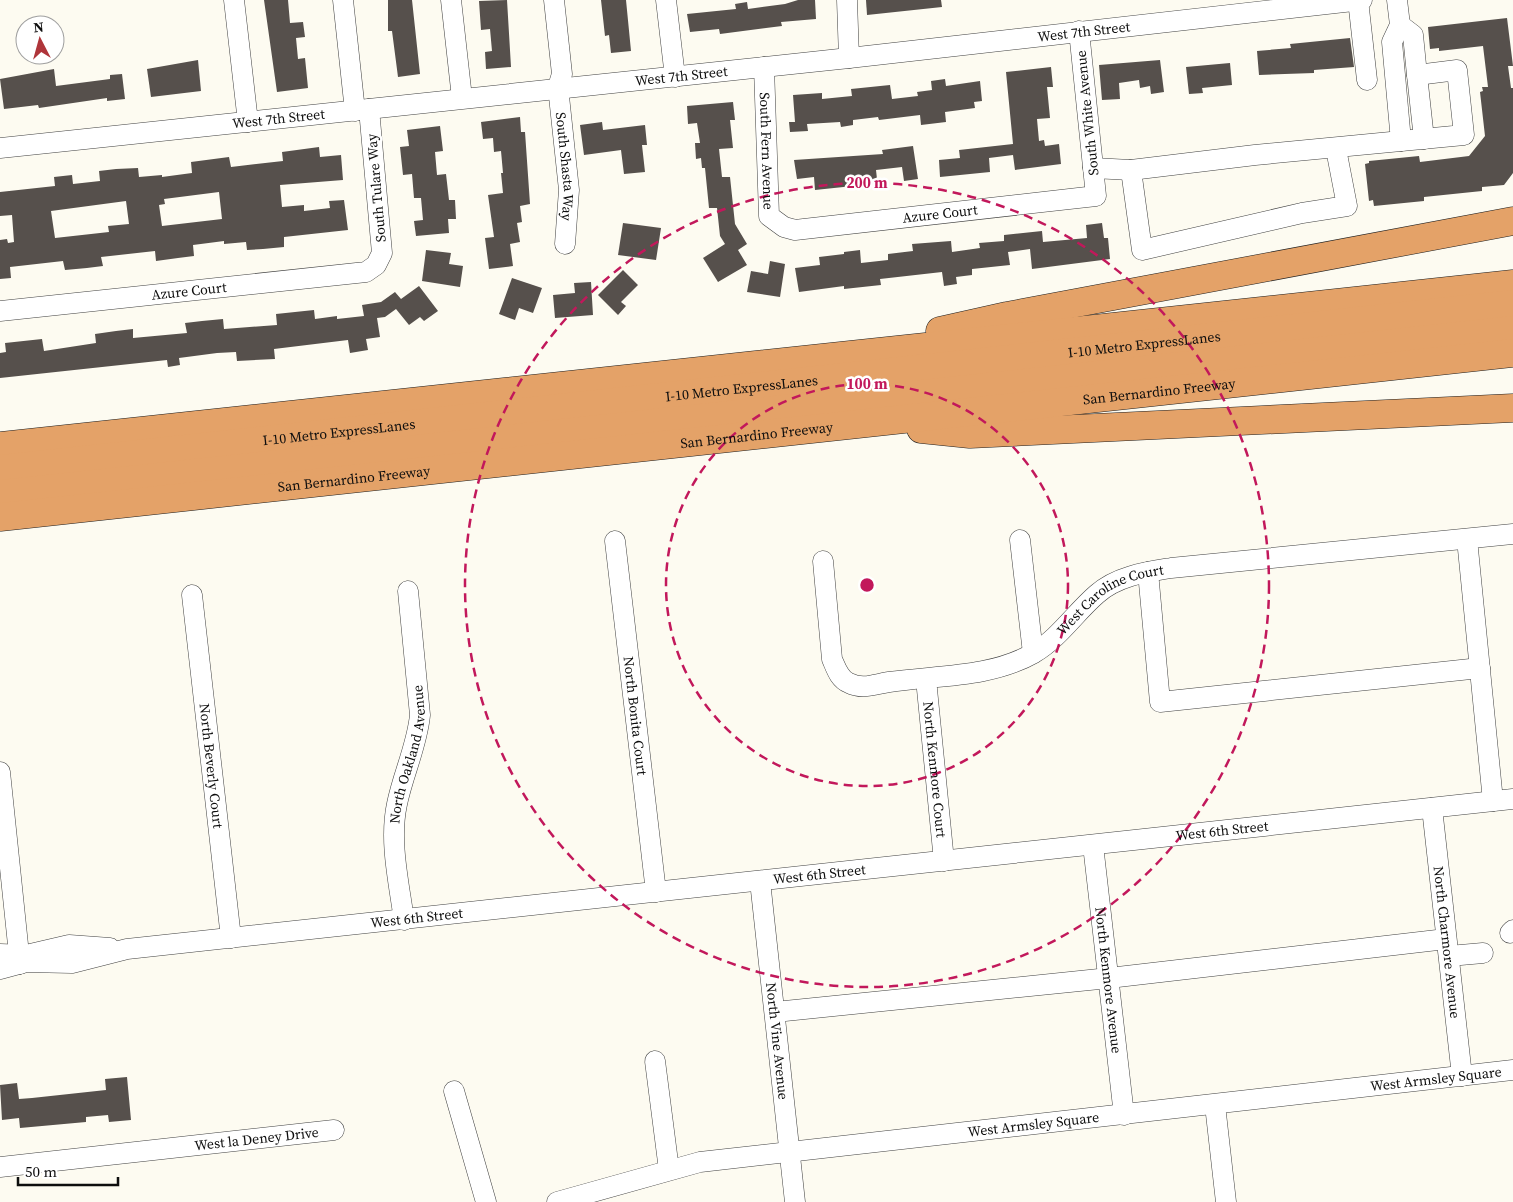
<svg xmlns="http://www.w3.org/2000/svg" width="1513" height="1202" viewBox="0 0 1513 1202" font-family="'Source Serif 4',serif">
<rect width="100%" height="100%" fill="#fdfbf1"/>
<g fill="#56504c" fill-rule="evenodd">
<polygon points="264,0 288,0 290,23 303,22 305,37 296,38 298,59 305,58 308,88 277,92"/>
<polygon points="388,0 412,0 420,74 398,77 392,31 388,31"/>
<polygon points="507,0 511,67 486,69 485,52 492,51 490,29 481,30 479,1"/>
<polygon points="601,0 626,0 631,51 611,53 609,35 605,36"/>
<polygon points="798,0 815,0 816,19 781,22 782,26 720,34 719,29 690,32 687,14 736,9 735,4 747,2 748,9 785,4"/>
<polygon points="866,0 941,0 942,7 867,15"/>
<polygon points="1507,18 1513,66 1508,66 1511,88 1513,88 1513,173 1504,185 1482,187 1482,191 1424,197 1424,201 1374,206 1373,200 1369,201 1365,164 1369,163 1369,161 1419,156 1420,162 1469,156 1485,136 1480,92 1483,91 1482,87 1488,87 1483,46 1439,51 1439,48 1430,49 1428,27"/>
<polygon points="1350,38 1354,67 1314,70 1314,73 1259,75 1257,51 1291,48 1290,44"/>
<polygon points="198,60 201,91 151,97 147,69"/>
<polygon points="1160,60 1164,92 1151,94 1150,86 1140,88 1139,80 1119,83 1120,99 1102,100 1099,65"/>
<polygon points="1230,63 1232,85 1202,88 1203,93 1189,94 1186,67"/>
<polygon points="1051,67 1053,87 1047,87 1050,118 1037,119 1039,141 1044,140 1045,146 1059,144 1061,164 1015,170 1013,155 989,158 990,172 940,177 939,160 960,158 959,150 1013,144 1006,72"/>
<polygon points="54,69 56,86 110,79 110,75 122,74 125,99 107,101 107,98 39,108 38,105 4,109 0,79"/>
<polygon points="945,79 946,86 980,81 982,101 974,102 975,108 945,112 946,122 921,125 920,115 879,120 878,117 853,120 853,125 841,127 840,122 807,124 808,131 790,132 789,122 795,122 793,95 822,93 822,99 852,96 851,89 890,85 892,99 918,96 917,92 932,90 931,81"/>
<polygon points="733,102 735,120 730,120 733,148 719,149 722,177 730,177 735,224 747,244 738,250 747,265 718,282 703,258 725,244 720,236 717,208 709,208 705,168 702,168 701,158 696,159 695,143 700,143 697,123 688,124 687,106"/>
<polygon points="520,117 521,132 525,132 530,204 520,206 522,222 517,223 520,242 510,244 513,266 489,269 485,238 494,237 488,195 503,193 501,173 503,173 501,151 494,152 493,138 483,139 481,122"/>
<polygon points="602,122 603,130 645,125 647,145 642,145 645,172 624,174 621,150 584,155 580,125"/>
<polygon points="440,126 443,151 435,152 437,175 446,174 449,200 455,200 456,219 448,219 449,233 416,236 414,221 423,220 421,198 414,198 412,174 403,175 400,147 409,146 407,130"/>
<polygon points="913,146 918,179 904,181 902,167 876,170 877,179 853,181 853,186 815,190 814,177 797,179 794,160 883,154 882,150"/>
<path d="M 319,147 L 320,157 L 341,155 L 343,180 L 280,185 L 282,207 L 304,205 L 304,211 L 330,208 L 329,201 L 344,200 L 348,230 L 284,237 L 284,247 L 263,249 L 247,250 L 246,242 L 224,244 L 224,241 L 193,245 L 194,256 L 178,258 L 156,261 L 155,251 L 101,257 L 103,266 L 87,268 L 65,270 L 63,261 L 10,267 L 11,278 L 0,279 L 0,240 L 7,239 L 8,243 L 14,242 L 12,215 L 0,216 L 0,192 L 55,186 L 54,177 L 72,175 L 73,184 L 100,181 L 99,171 L 116,169 L 138,168 L 139,177 L 162,175 L 162,177 L 192,173 L 191,162 L 229,157 L 231,167 L 283,161 L 282,152 ZM 219,192 L 222,219 L 162,226 L 159,205 L 165,204 L 164,199 ZM 126,201 L 129,224 L 108,226 L 109,232 L 55,238 L 51,211 Z"/>
<polygon points="623,223 661,228 656,260 618,255"/>
<polygon points="1102,223 1104,238 1108,238 1110,259 1032,269 1030,249 1008,252 1010,265 972,269 972,275 956,277 957,284 944,286 942,272 880,279 881,285 844,289 844,286 799,292 795,268 820,265 819,257 844,254 844,252 860,250 861,263 888,260 888,254 913,251 912,244 951,241 952,252 980,248 979,243 1004,241 1004,235 1042,231 1043,242 1087,238 1086,225"/>
<polygon points="426,250 451,253 449,264 463,266 460,287 422,281"/>
<polygon points="770,261 785,264 780,297 747,292 751,271 768,274"/>
<polygon points="623,270 638,285 621,302 626,306 618,315 598,295"/>
<polygon points="512,278 542,288 533,313 519,308 515,320 499,314"/>
<polygon points="591,282 593,315 555,318 553,295 575,293 574,283"/>
<polygon points="419,286 438,311 424,321 420,317 409,325 396,309 385,317 377,318 380,337 366,339 368,350 350,353 348,340 274,349 275,359 237,361 236,352 217,353 179,358 180,365 168,367 167,360 0,378 0,353 6,352 5,343 42,339 44,351 96,343 95,334 116,331 133,329 133,338 187,333 185,323 202,321 223,319 224,329 277,325 276,314 314,310 315,319 337,316 337,319 364,316 362,305 381,302 395,292 401,299"/>
<polygon points="127,1077 131,1120 109,1122 108,1115 86,1117 86,1122 20,1128 19,1118 2,1120 0,1085 17,1083 19,1099 32,1098 106,1090 105,1079"/>
</g>
<g fill="none" stroke-linecap="round" stroke-linejoin="round">
<defs>
<g id="minor">
<polyline points="234,0 248,122"/>
<polyline points="343,0 355,111"/>
<polyline points="451,0 462,98"/>
<path id="s1" d="M 554,0 L 562,74 L 558,87 L 569,190 L 565,244"/>
<polyline points="666,0 675,77"/>
<polyline points="847,0 849,58"/>
<polyline points="1358,0 1367,80"/>
<polyline points="1397,0 1400,25 1392,42 1401,141"/>
<path id="s2" d="M 764,67 L 769,216 L 784,227 L 795,230 L 1096,196 L 1079,31"/>
<polyline points="1417,75 1424,139"/>
<path id="s3" d="M 0,148 L 849,58 L 1362,0"/>
<polyline points="1093,168 1131,170 1255,155 1464,135 1457,70 1417,75 1413,35 1400,25"/>
<polyline points="1131,170 1142,250 1302,213 1347,206 1336,149"/>
<path id="s4" d="M 0,311 L 366,272 L 376,265 L 382,253 L 369,109"/>
<polyline points="1467,539 1493,801"/>
<polyline points="1020,540 1033,653"/>
<path id="s5" d="M 615,541 L 656,892"/>
<path id="s6" d="M 823,561 L 832,659 C 836,668 839,679 849,683 C 863,690 875,684 889,682 C 938,675 990,678 1034,653 C 1059,638 1075,613 1097,594 C 1117,576 1146,572 1171,568 L 1513,534"/>
<polyline points="1148,572 1160,702 1480,668"/>
<path id="s7" d="M 192,595 L 231,938"/>
<path id="s8" d="M 926,679 L 944,861"/>
<polyline points="0,772 20,964"/>
<path id="s9" d="M 1432,808 L 1462,1076"/>
<path id="s10" d="M 1093,845 L 1124,1115"/>
<path id="s11" d="M 760,881 L 795,1202"/>
<path id="s12" d="M 404,920 C 399,883 389,841 397,804 C 403,774 417,746 420,715 L 408,591"/>
<polyline points="1510,933 1513,930"/>
<polyline points="0,954 26,955 69,945 110,948"/>
<polyline points="1449,956 1483,953"/>
<path id="s13" d="M 0,969 L 26,962 L 72,963 L 127,949 L 1513,799"/>
<polyline points="775,1012 1109,978 1446,939"/>
<polyline points="655,1061 669,1170"/>
<polyline points="454,1091 486,1202"/>
<polyline points="1215,1105 1226,1202"/>
<path id="s14" d="M 0,1167 L 334,1130"/>
<path id="s15" d="M 557,1202 L 700,1162 L 1513,1070"/>
</g>
<g id="highway">
<polyline points="940,331 1007,316 1513,221"/>
<polyline points="921,429 970,434 1513,408"/>
<polyline points="0,446 1513,284"/>
<path id="s16" d="M 0,469 L 1513,304"/>
<polyline points="0,494 1513,330"/>
<path id="s17" d="M 0,517 L 1513,353"/>
</g>
</defs>
<use href="#minor" stroke="#414141" stroke-width="21"/>
<use href="#highway" stroke="#1f1f1f" stroke-width="29"/>
<use href="#minor" stroke="#fff" stroke-width="20"/>
<use href="#highway" stroke="#e4a268" stroke-width="28"/>
</g>
<g fill="none" stroke="#c2185b" stroke-width="2.5" stroke-dasharray="9 6">
<circle cx="867" cy="585" r="201"/>
<circle cx="867" cy="585" r="402"/>
</g>
<g text-anchor="middle" dominant-baseline="central" stroke-width="5" stroke-linejoin="round" paint-order="stroke">
<g font-size="14" fill="#0e0e0e" stroke="#fff">
<text stroke="none"><textPath href="#s3" startOffset="1090">West 7th Street</textPath></text>
<text stroke="none"><textPath href="#s3" startOffset="685">West 7th Street</textPath></text>
<text transform="translate(1087 113) rotate(-96)">South White Avenue</text>
<text stroke="none"><textPath href="#s3" startOffset="280">West 7th Street</textPath></text>
<text stroke="none"><textPath href="#s2" startOffset="84">South Fern Avenue</textPath></text>
<text stroke="none"><textPath href="#s1" startOffset="168">South Shasta Way</textPath></text>
<text transform="translate(376 188) rotate(-95)">South Tulare Way</text>
<text stroke="none"><textPath href="#s2" startOffset="325">Azure Court</textPath></text>
<text stroke="none"><textPath href="#s4" startOffset="190">Azure Court</textPath></text>
<text stroke="none"><textPath href="#s16" startOffset="1151">I-10 Metro ExpressLanes</textPath></text>
<text stroke="none"><textPath href="#s16" startOffset="746">I-10 Metro ExpressLanes</textPath></text>
<text stroke="none"><textPath href="#s17" startOffset="1166">San Bernardino Freeway</textPath></text>
<text stroke="none"><textPath href="#s16" startOffset="341">I-10 Metro ExpressLanes</textPath></text>
<text stroke="none"><textPath href="#s17" startOffset="761">San Bernardino Freeway</textPath></text>
<text stroke="none"><textPath href="#s17" startOffset="356">San Bernardino Freeway</textPath></text>
<text stroke="none"><textPath href="#s6" startOffset="414">West Caroline Court</textPath></text>
<text stroke="none"><textPath href="#s5" startOffset="176">North Bonita Court</textPath></text>
<text stroke="none"><textPath href="#s12" startOffset="168">North Oakland Avenue</textPath></text>
<text stroke="none"><textPath href="#s7" startOffset="172">North Beverly Court</textPath></text>
<text stroke="none"><textPath href="#s8" startOffset="91">North Kenmore Court</textPath></text>
<text stroke="none"><textPath href="#s13" startOffset="1231">West 6th Street</textPath></text>
<text stroke="none"><textPath href="#s13" startOffset="826">West 6th Street</textPath></text>
<text stroke="none"><textPath href="#s13" startOffset="421">West 6th Street</textPath></text>
<text stroke="none"><textPath href="#s9" startOffset="135">North Charmore Avenue</textPath></text>
<text stroke="none"><textPath href="#s10" startOffset="136">North Kenmore Avenue</textPath></text>
<text stroke="none"><textPath href="#s11" startOffset="161">North Vine Avenue</textPath></text>
<text stroke="none"><textPath href="#s15" startOffset="889">West Armsley Square</textPath></text>
<text stroke="none"><textPath href="#s15" startOffset="484">West Armsley Square</textPath></text>
<text stroke="none"><textPath href="#s14" startOffset="258">West la Deney Drive</textPath></text>
</g>
</g>
<circle cx="867" cy="585" r="8" fill="#c2185b" stroke="#fff" stroke-width="2.5"/>
<g font-size="15" text-anchor="middle" font-weight="bold" fill="#c2185b" stroke="#fff" stroke-width="5" stroke-linejoin="round" paint-order="stroke">
<text x="867" y="188">200 m</text>
<text x="867" y="389">100 m</text>
</g>
<g transform="translate(40 40) rotate(354)"><circle r="24" fill="#ffffff" stroke="#9f9f9f"/>
<path d="M0-4L9 19L0 12L-9 19Z" fill="#af353a"/>
<text y="-8" font-size="14" font-weight="bold" text-anchor="middle" fill="#0e0e0e">N</text>
</g>
<path d="M18 1177v8h100v-8" fill="none" stroke="#0e0e0e" stroke-width="2.5"/>
<text x="25" y="1177" font-size="15" fill="#0e0e0e" stroke="#ffffff" stroke-width="4" paint-order="stroke">50 m</text>
</svg>
